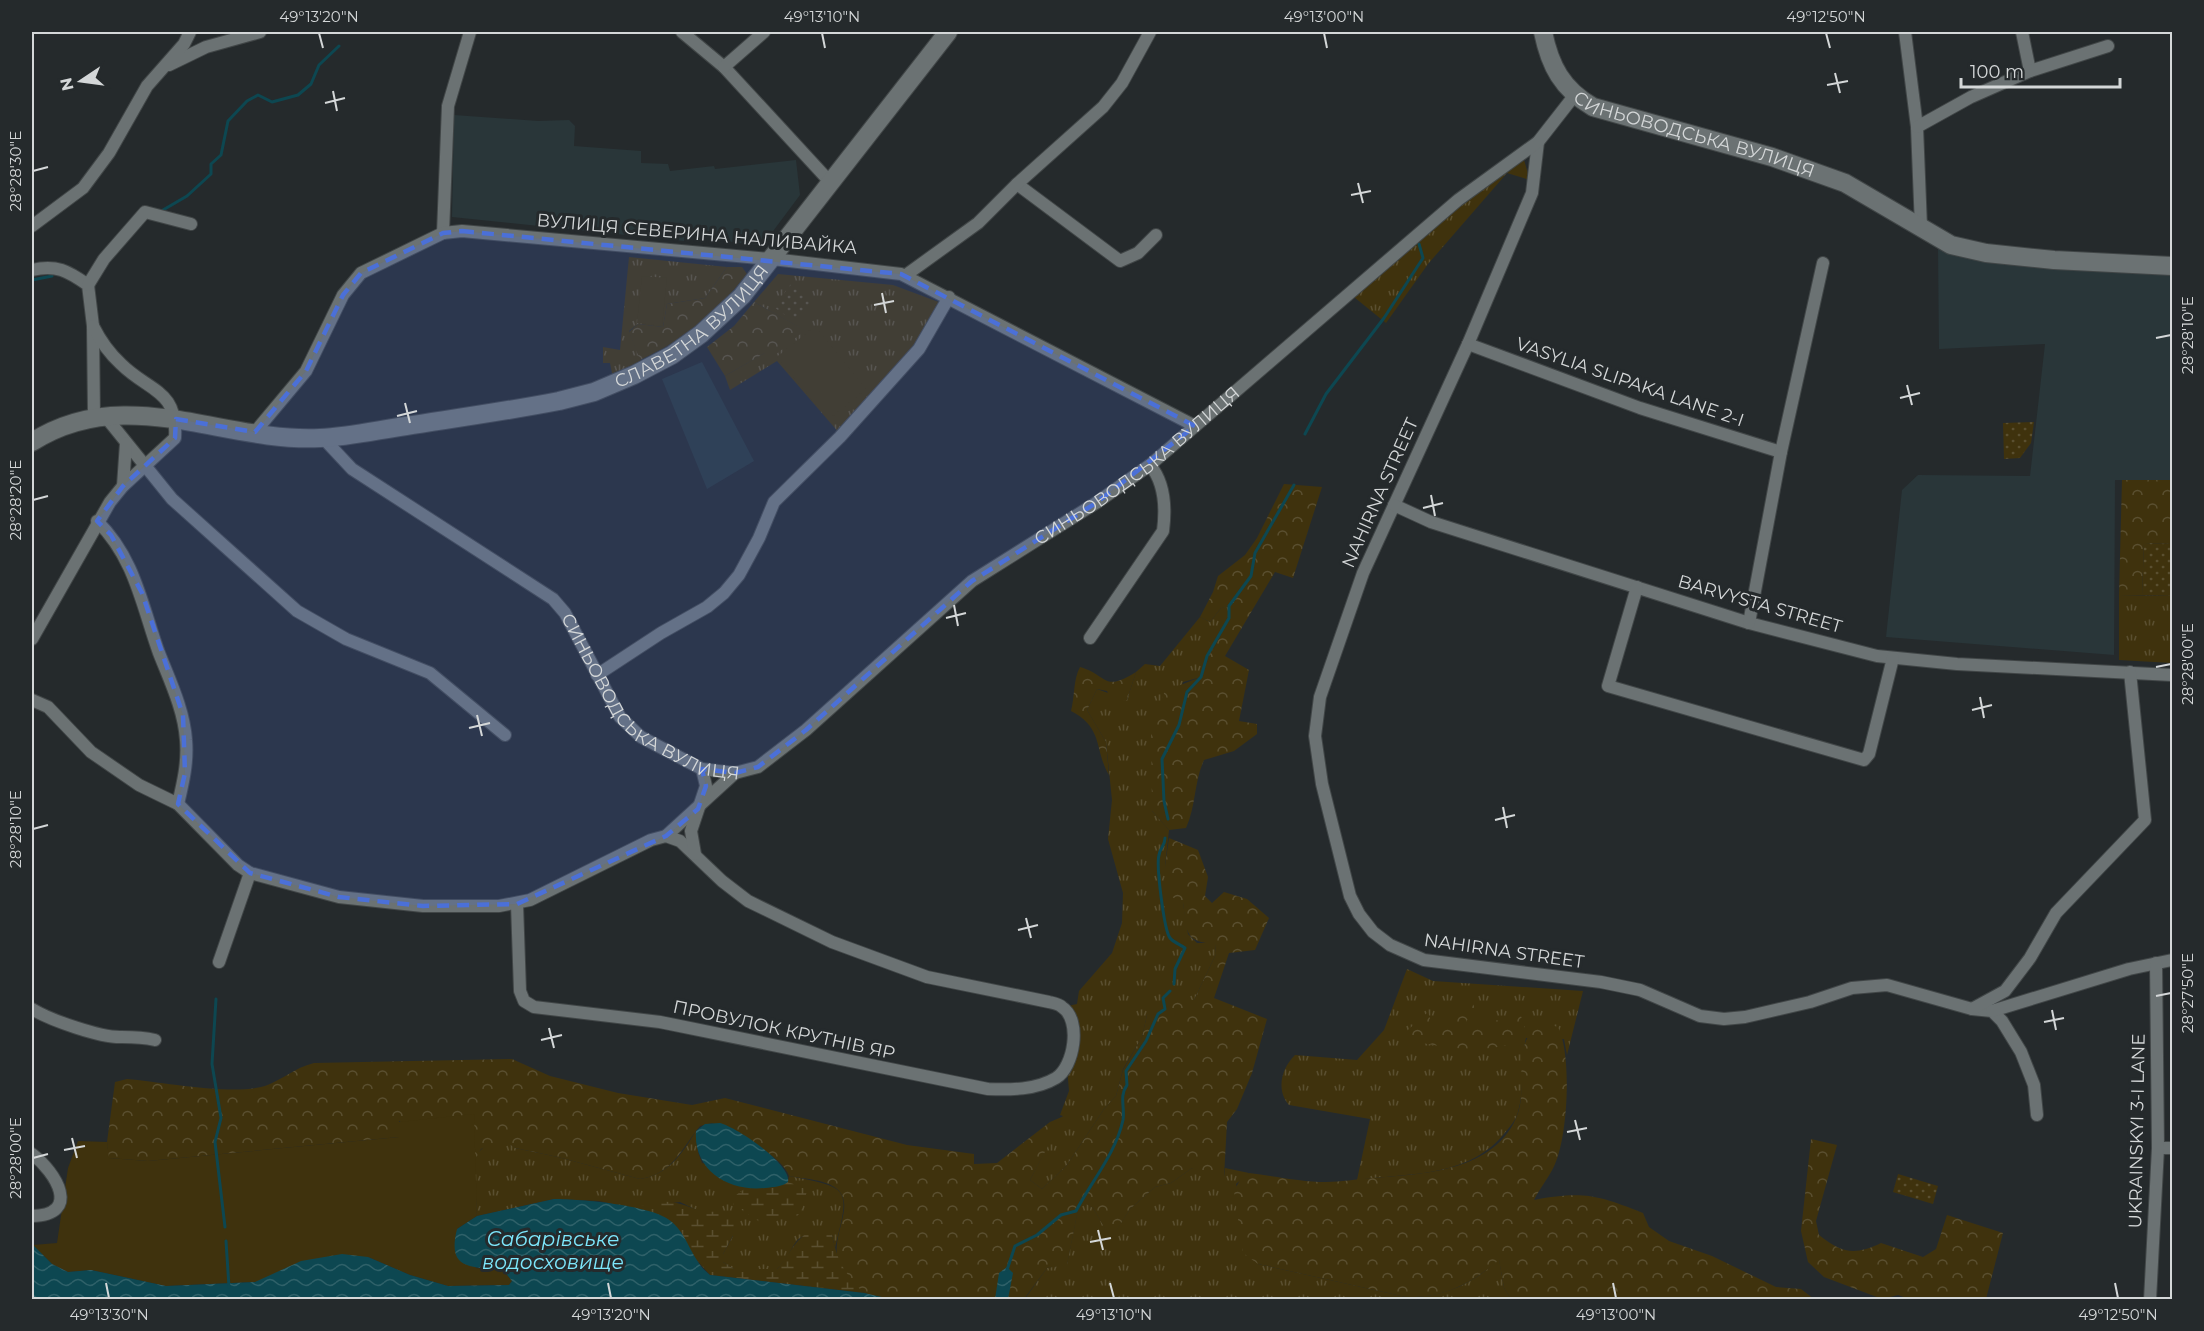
<svg xmlns="http://www.w3.org/2000/svg" width="2204" height="1331" viewBox="0 0 2204 1331" font-family="Montserrat,sans-serif">
<defs>
<pattern id="grass-tufts" width="24" height="20" patternUnits="userSpaceOnUse" patternTransform="scale(1.5)"><rect width="24" height="20" fill="#3f320d"/><path d="M3 7l-1-3M5 7V3M7 7l1-3M15 17l-1-3M17 17v-4M19 17l1-3" fill="none" stroke="#5a4f30"/></pattern>
<pattern id="forest-crowns" width="20" height="18" patternUnits="userSpaceOnUse" patternTransform="scale(1.5)"><rect width="20" height="18" fill="#3f320d"/><path d="M2 6a3 3 0 1 1 6 0M12 15a3 3 0 1 1 6 0" fill="none" stroke="#5a4f30"/></pattern>
<pattern id="wetland-marsh" width="20" height="14" patternUnits="userSpaceOnUse" patternTransform="scale(1.5)"><rect width="20" height="14" fill="#3f320d"/><path d="M1 5h8M5 5V1M11 12h8M15 12V8" fill="none" stroke="#5a4f30"/></pattern>
<pattern id="park-dots" width="8" height="8" patternUnits="userSpaceOnUse" patternTransform="scale(1.5)"><rect width="8" height="8" fill="#3f320d"/><path d="M2 2h.1M6 6h.1" fill="none" stroke="#5a4f30" stroke-width="1.8" stroke-linecap="round"/></pattern>
<pattern id="water-waves" width="16" height="10" patternUnits="userSpaceOnUse" patternTransform="scale(1.5)"><rect width="16" height="10" fill="#0d4751"/><path d="M0 5q4-4 8 0t8 0" fill="none" stroke="#2f6169"/></pattern>
</defs>
<rect width="100%" height="100%" fill="#252a2c"/>
<g fill="#293639">
<polygon points="454,115 538,121 569,120 575,126 574,146 641,151 641,163 668,164 670,171 714,166 715,169 796,160 800,195 762,246 718,240 718,237 685,235 684,241 452,217"/>
<polygon points="1938,247 2172,275 2172,480 2115,480 2114,655 1886,637 1902,490 1918,475 2030,476 2045,344 1939,349"/>
<polygon points="702,362 754,461 707,489 662,379"/>
</g>
<g fill="url(#grass-tufts)">
<polygon points="1515,160 1524,160 1530,180 1507,173 1428,264 1386,323 1349,293"/>
<polygon points="629,257 727,267 705,298 667,304 663,327 638,324 629,331 643,366 613,378 610,363 603,363 603,347 620,350"/>
<polygon points="778,274 893,285 944,304 918,348 840,434 777,361 730,390 725,376 804,330 754,302"/>
<polygon points="2119,595 2172,596 2172,663 2119,660"/>
<path d="M 1229,606 C 1229,627 1208,655 1201,677 L 1183,682 L 1152,775 L 1152,811 L 1169,830 L 1165,866 L 1183,903 L 1188,934 L 1197,943 L 1215,943 L 1216,954 L 1194,1000 L 1147,1015 L 1142,1037 L 1123,1069 L 1116,1096 L 1104,1109 L 1067,1165 L 1042,1189 L 1030,1180 L 1063,1116 L 1060,1115 L 1069,1091 L 1067,1067 L 1072,1052 L 1063,1007 L 1077,1004 L 1079,991 L 1112,953 L 1122,923 L 1123,893 L 1108,839 L 1112,800 L 1106,742 L 1087,710 L 1097,689 L 1127,700 L 1136,672 L 1145,664 L 1160,666 L 1200,617 L 1210,622 L 1221,608 Z"/>
<path d="M 1407,969 L 1433,981 L 1583,991 L 1567,1055 L 1564,1039 L 1526,1038 C 1520,1062 1525,1088 1518,1112 C 1516,1120 1509,1128 1503,1135 C 1467,1178 1407,1173 1357,1180 L 1370,1119 L 1289,1105 C 1276,1090 1281,1069 1295,1055 L 1357,1060 L 1384,1030 Z"/>
<path d="M 696,1131 L 698,1152 L 702,1163 L 788,1181 L 789,1176 C 851,1188 850,1187 835,1248 L 832,1235 C 787,1230 801,1245 777,1269 L 734,1269 L 723,1262 L 723,1254 L 733,1236 L 699,1211 L 680,1202 L 631,1208 L 599,1201 L 554,1199 L 477,1216 L 474,1162 C 479,1146 490,1144 504,1139 L 515,1148 L 558,1157 L 640,1179 C 668,1175 682,1154 696,1131 Z"/>
<path d="M 1192,1168 L 1224,1177 L 1225,1168 L 1249,1173 L 1236,1184 L 1258,1264 L 1406,1297 C 1443,1298 1473,1284 1499,1259 L 1504,1288 L 1511,1299 L 1024,1300 L 1047,1268 L 1067,1264 L 1080,1199 L 1093,1208 L 1111,1238 L 1130,1209 L 1155,1187 L 1171,1183 Z"/>
</g>
<g fill="url(#forest-crowns)">
<path d="M 727,267 L 742,267 L 747,274 C 718,311 683,341 640,360 L 629,332 L 638,324 L 663,327 L 667,304 L 705,298 Z"/>
<polygon points="754,302 805,330 774,356 765,353 725,376 707,347 734,326"/>
<polygon points="2122,480 2172,480 2172,544 2144,543 2142,595 2119,595"/>
<path d="M 1284,484 L 1322,487 L 1293,578 L 1275,572 L 1225,656 L 1249,670 L 1239,721 L 1257,724 L 1257,734 L 1234,751 L 1204,760 C 1194,782 1196,806 1186,828 L 1169,830 L 1152,811 L 1151,724 L 1165,691 L 1201,677 C 1208,655 1229,626 1229,607 L 1221,608 L 1210,622 L 1200,617 L 1213,592 L 1218,576 L 1245,555 L 1257,538 Z"/>
<path d="M 1080,667 C 1108,675 1103,693 1136,672 L 1127,700 L 1112,704 L 1107,691 L 1097,689 L 1087,710 L 1106,742 L 1109,775 C 1094,750 1104,728 1071,711 C 1075,696 1073,680 1080,667 Z"/>
<path d="M 1169,838 L 1198,850 L 1208,877 L 1205,896 L 1212,903 L 1224,892 L 1247,899 L 1269,918 L 1255,950 L 1229,953 L 1214,998 L 1267,1019 L 1252,1073 L 1237,1109 L 1227,1122 L 1224,1177 L 1209,1178 L 1192,1168 L 1171,1183 L 1155,1187 L 1130,1209 L 1111,1239 L 1093,1208 L 1080,1200 L 1067,1265 L 1047,1268 L 1024,1299 C 988,1299 893,1306 865,1293 C 860,1291 855,1285 851,1281 C 815,1249 861,1210 837,1189 C 825,1179 804,1179 789,1176 C 781,1153 734,1135 712,1123 L 700,1126 C 681,1149 673,1174 640,1179 L 558,1157 L 515,1148 L 504,1140 L 481,1149 L 474,1162 L 399,1121 L 399,1137 L 148,1161 L 108,1158 L 107,1142 L 115,1082 L 127,1079 C 162,1082 233,1096 265,1086 C 282,1080 294,1068 314,1063 L 512,1059 L 550,1076 L 618,1093 L 692,1105 L 725,1098 L 907,1145 L 974,1154 L 974,1164 L 997,1163 L 1050,1122 L 1064,1116 L 1030,1180 L 1042,1189 L 1067,1165 L 1104,1109 L 1116,1096 L 1123,1070 L 1142,1037 L 1147,1015 L 1174,998 L 1194,1000 L 1216,954 L 1215,944 C 1183,942 1187,930 1183,903 L 1170,896 L 1165,866 Z"/>
<path d="M 1473,1004 L 1477,1013 L 1466,1021 L 1469,1025 C 1487,1026 1503,1016 1521,1016 L 1526,1032 C 1507,1060 1429,1047 1400,1037 L 1428,1012 L 1431,1022 L 1436,1025 C 1452,1021 1454,1007 1473,1004 Z"/>
<path d="M 1544,1023 L 1558,1027 C 1572,1054 1568,1135 1555,1164 C 1550,1176 1540,1188 1534,1200 C 1583,1191 1597,1195 1643,1213 L 1649,1227 L 1669,1241 L 1712,1256 L 1776,1287 L 1801,1289 L 1814,1299 L 1511,1299 L 1504,1288 L 1499,1260 C 1471,1284 1444,1298 1406,1297 L 1258,1264 L 1243,1253 L 1234,1191 L 1241,1178 L 1249,1173 C 1274,1176 1301,1182 1326,1182 C 1341,1182 1356,1179 1372,1178 C 1422,1174 1497,1172 1518,1113 C 1528,1084 1509,1039 1544,1023 Z"/>
<path d="M 1811,1139 L 1837,1145 L 1816,1221 L 1819,1235 C 1842,1253 1854,1256 1881,1243 L 1923,1257 L 1936,1249 L 1947,1215 L 2003,1233 L 1986,1299 L 1912,1300 L 1898,1295 L 1882,1299 L 1824,1277 L 1808,1262 L 1801,1231 Z"/>
</g>
<g fill="url(#wetland-marsh)">
<polygon points="785,1181 802,1187 807,1191 801,1212 797,1216 760,1222 733,1204 733,1197 746,1188"/>
<path d="M 661,1202 C 676,1201 683,1205 698,1210 C 712,1215 733,1205 737,1228 L 723,1254 L 723,1262 L 734,1269 L 777,1269 C 791,1255 803,1217 832,1235 C 837,1260 845,1275 864,1293 L 710,1275 L 693,1256 L 681,1232 L 631,1208 Z"/>
</g>
<g fill="url(#park-dots)">
<polygon points="791,284 813,301 800,318 789,318 774,307"/>
<polygon points="2034,422 2031,443 2020,458 2004,459 2003,423"/>
<polygon points="2144,543 2172,544 2172,596 2142,595"/>
<polygon points="1898,1174 1938,1186 1933,1204 1893,1192"/>
</g>
<g fill="#3f320d">
<polygon points="642,276 667,278 662,326 637,323"/>
<polygon points="815,326 866,389 828,420 777,357"/>
<polygon points="474,1114 477,1216 457,1229 476,1268 504,1271 512,1281 509,1285 448,1286 410,1275 368,1257 255,1282 166,1286 91,1270 68,1272 52,1264 33,1245 57,1243 68,1168 78,1141 107,1142 109,1158 148,1161 399,1137 399,1122"/>
</g>
<g fill="url(#water-waves)">
<path d="M 720,1123 C 736,1127 792,1164 788,1182 C 781,1187 774,1187 765,1188 C 730,1192 693,1171 696,1131 L 705,1124 Z"/>
<path d="M 554,1199 C 580,1199 654,1205 672,1222 C 689,1237 691,1260 710,1275 L 864,1293 L 891,1299 L 32,1299 L 32,1244 L 52,1264 L 68,1272 L 91,1270 L 166,1286 L 255,1282 L 301,1261 L 342,1254 L 368,1257 L 410,1275 L 448,1286 L 509,1285 L 512,1281 L 504,1271 C 474,1265 446,1273 457,1229 L 477,1216 Z"/>
<polygon points="1007,1267 1013,1273 1008,1299 995,1299 999,1273"/>
</g>
<g fill="none" stroke-linecap="round" stroke-linejoin="round">
<g stroke="#0d4751" stroke-width="3">
<polyline points="163,210 187,196 211,174 211,164 221,155 228,121 247,101 258,95 272,102 298,95 311,84 319,65 339,46"/>
<polyline points="32,280 52,276"/>
<polyline points="1305,434 1326,394 1384,318 1423,258 1419,244"/>
<polyline points="1168,819 1164,801 1162,759 1179,725 1187,692 1201,677 1207,656 1229,618 1229,606 1251,576 1255,553 1294,485"/>
<path d="M 1165,838 C 1165,846 1160,848 1159,855 C 1156,865 1164,930 1170,938 C 1173,942 1181,945 1185,948 L 1175,969 L 1174,984"/>
<polyline points="216,999 212,1064 221,1118 215,1142 225,1227"/>
<polyline points="226,1241 229,1287"/>
<path d="M 1007,1270 L 1015,1246 L 1037,1235 L 1061,1215 L 1076,1211 C 1091,1182 1116,1153 1123,1120 C 1125,1107 1119,1096 1127,1085 L 1126,1071 L 1146,1041 L 1158,1014 L 1165,1009 L 1163,998 L 1170,991"/>
</g>
<defs>
<g id="street">
<polyline points="682,32 724,67 831,183"/>
<polyline points="1905,32 1917,127 1921,227"/>
<polyline points="2022,32 2030,71"/>
<polyline points="169,65 206,47 260,32"/>
<polyline points="724,67 764,32"/>
<polyline points="1917,127 1971,97 2030,71 2108,46"/>
<polyline points="1538,142 1532,193 1468,344 1363,573 1320,697 1315,736 1322,784 1350,896 1359,914 1373,932 1390,945 1424,960 1601,982 1640,990 1700,1016 1724,1019 1745,1017 1810,1002 1852,988 1887,985 1972,1009 1992,1011 2002,1021 2021,1052 2034,1085 2037,1115"/>
<polyline points="1017,184 1120,261 1138,253 1156,235"/>
<polyline points="32,226 83,188 109,153 147,86 184,44 190,32"/>
<polyline points="443,233 448,106 470,32"/>
<path d="M 32,270 C 56,264 68,271 88,285 L 93,326 L 94,417"/>
<polyline points="906,275 978,223 1017,184 1103,107 1122,83 1150,32"/>
<polyline points="88,285 104,259 145,212 191,224"/>
<polyline points="1468,344 1640,408 1781,452"/>
<polyline points="105,416 172,499 297,611 346,639 430,673 505,735"/>
<polyline points="255,432 306,371 343,295 361,273 443,233 462,231 781,260 901,274 1195,426"/>
<path id="s1" d="M 323,438 L 352,469 L 553,599 L 565,613 L 620,717 L 641,737 L 702,769 L 735,773 L 758,767 L 806,730 L 972,581 L 1096,503 L 1150,465 L 1458,200 L 1538,142 L 1574,96"/>
<polyline points="123,486 126,443"/>
<polyline points="1394,505 1431,522 1749,623 1877,656 1957,664 2172,675"/>
<path d="M 97,521 C 135,558 142,606 159,653 C 170,681 184,710 186,740 C 188,762 183,783 178,804"/>
<polyline points="1637,587 1608,686 1864,760 1869,754 1893,658"/>
<polyline points="1749,623 1781,452 1823,263"/>
<path d="M 1090,638 L 1163,531 C 1166,508 1165,483 1150,465"/>
<path d="M 32,639 L 110,502 L 123,486 L 175,438 C 178,389 149,392 121,364 C 110,354 100,340 93,326"/>
<polyline points="597,675 661,633 707,607 724,593 739,575 759,538 774,502 840,437 919,349 949,297"/>
<path d="M 32,700 L 48,707 L 91,752 L 139,785 L 178,804 L 238,865 L 250,873 L 339,897 L 423,906 L 499,906 L 530,900 L 651,840 L 666,836 L 680,841 L 722,881 L 748,901 L 832,942 L 927,977 L 1049,1002 C 1053,1003 1059,1004 1062,1007 C 1082,1020 1074,1067 1056,1078 C 1036,1090 1010,1090 988,1089 L 660,1022 L 534,1007 L 524,1001 L 520,991 L 517,904"/>
<polyline points="666,836 735,773"/>
<polyline points="695,854 691,831 706,786 702,769"/>
<polyline points="219,962 250,873"/>
<path d="M 32,1009 C 50,1020 101,1038 122,1037 C 134,1037 142,1037 155,1040"/>
<polyline points="1972,1009 2005,991 2030,958 2056,913 2145,820 2130,672"/>
<polyline points="1992,1011 2129,969 2172,960"/>
<polyline points="2158,1148 2172,1148"/>
<path d="M 32,1154 C 56,1172 82,1215 32,1216"/>
<polyline points="2150,1300 2158,1148 2156,963"/>
</g>
<g id="secondary">
<path id="s2" d="M 1543,32 C 1550,66 1562,89 1593,107 L 1772,157 L 1845,183 L 1951,245 L 1986,253 L 2054,260 L 2172,266"/>
<path id="s3" d="M 32,442 C 126,382 222,443 320,438 C 349,437 378,430 406,426 C 457,418 508,411 559,401 L 594,392 L 634,375 L 672,355 L 701,334 L 742,296 L 948,32"/>
</g>
</defs>
<use href="#street" stroke="#414647" stroke-width="14"/>
<use href="#secondary" stroke="#414647" stroke-width="20"/>
<use href="#street" stroke="#6b7273" stroke-width="12"/>
<use href="#secondary" stroke="#6b7273" stroke-width="18"/>
</g>
<path fill="#4b70d8" fill-opacity="0.2" stroke="#4b70d8" stroke-width="4.5" stroke-dasharray="12 8" stroke-linejoin="round" d="M 462,231 L 901,274 L 1195,426 L 1096,503 L 972,581 L 806,730 L 758,767 L 735,773 L 702,769 L 706,786 L 698,809 L 666,836 L 517,904 L 423,906 L 339,897 L 250,873 L 178,804 L 185,773 L 183,715 L 142,593 L 111,535 L 97,521 L 123,486 L 175,438 L 176,419 L 255,432 L 306,371 L 343,295 L 361,273 L 443,233 Z"/>
<path fill="none" stroke="#d4d7d8" stroke-width="2" d="M 319,33 L 323,48M 822,33 L 825,48M 1324,33 L 1327,48M 1826,33 L 1830,48M 1835,73 L 1840,93M 1827,85 L 1848,81M 333,91 L 337,111M 325,103 L 345,98M 33,171 L 48,167M 1358,183 L 1363,203M 1351,195 L 1371,191M 882,293 L 886,313M 874,305 L 894,301M 2156,338 L 2171,335M 1907,385 L 1912,405M 1900,398 L 1920,393M 405,403 L 410,423M 397,416 L 417,411M 1431,495 L 1435,516M 33,500 L 48,496M 1423,508 L 1443,503M 954,605 L 958,626M 946,618 L 966,613M 2156,667 L 2171,664M 1980,697 L 1984,718M 1972,710 L 1992,705M 477,715 L 482,736M 469,728 L 490,723M 1503,807 L 1507,828M 1495,820 L 1515,815M 33,829 L 48,825M 1026,918 L 1031,938M 1018,930 L 1038,925M 2156,996 L 2171,993M 2052,1010 L 2056,1030M 2044,1022 L 2064,1018M 549,1028 L 554,1048M 541,1040 L 562,1035M 1575,1120 L 1580,1140M 1567,1132 L 1587,1128M 72,1138 L 77,1158M 64,1150 L 85,1146M 33,1158 L 48,1154M 1098,1230 L 1103,1250M 1090,1242 L 1111,1238M 106,1283 L 109,1298M 608,1283 L 611,1298M 1110,1283 L 1114,1298M 1613,1283 L 1616,1298M 2115,1283 L 2118,1298"/>
<g text-anchor="middle" dominant-baseline="central" stroke-width="6" stroke-linejoin="round" paint-order="stroke">
<g font-size="18" fill="#d4d7d8" stroke="#252a2c">
<text stroke="none"><textPath href="#s2" startOffset="198">СИНЬОВОДСЬКА ВУЛИЦЯ</textPath></text>
<text transform="translate(697 234) rotate(5)">ВУЛИЦЯ СЕВЕРИНА НАЛИВАЙКА</text>
<text stroke="none"><textPath href="#s3" startOffset="692">СЛАВЕТНА ВУЛИЦЯ</textPath></text>
<text transform="translate(1630 382) rotate(19)">VASYLIA SLIPAKA LANE 2-I</text>
<text stroke="none"><textPath href="#s1" startOffset="1058">СИНЬОВОДСЬКА ВУЛИЦЯ</textPath></text>
<text transform="translate(1380 493) rotate(-66)">NAHIRNA STREET</text>
<text transform="translate(1760 604) rotate(16)">BARVYSTA STREET</text>
<text stroke="none"><textPath href="#s1" startOffset="428">СИНЬОВОДСЬКА ВУЛИЦЯ</textPath></text>
<text transform="translate(1504 951) rotate(8)">NAHIRNA STREET</text>
<text transform="translate(784 1030) rotate(12)">ПРОВУЛОК КРУТНІВ ЯР</text>
<text transform="translate(2137 1131) rotate(-89)">UKRAINSKYI 3-I LANE</text>
</g>
<g font-size="20" font-style="italic" fill="#7de7fc" stroke="#252a2c">
<text x="553" y="1239">Сабарівське<tspan x="553" dy="23">водосховище</tspan></text>
</g>
</g>
<rect width="2204" height="1331" fill="none" stroke="#252a2c" stroke-width="66"/>
<g transform="translate(81 81) rotate(257)" stroke="#252a2c" stroke-width="4.5" paint-order="stroke">
<path d="M0-4.5L10 22L0 15L-10 22Z" fill="#d4d7d8"/>
<text y="-9" font-size="16" font-weight="bold" text-anchor="middle" fill="#d4d7d8">N</text>
</g>
<path d="M1961 78v9h159v-9" fill="none" stroke="#d4d7d8" stroke-width="3"/>
<text x="1970" y="78" font-size="18" fill="#d4d7d8" stroke="#252a2c" stroke-width="4.5" paint-order="stroke">100 m</text>
<rect x="33" y="33" width="2138" height="1265" fill="none" stroke="#d4d7d8" stroke-width="2"/>
<g font-size="15" text-anchor="middle" fill="#d4d7d8">
<text x="319" y="22">49°13'20"N</text>
<text x="822" y="22">49°13'10"N</text>
<text x="1324" y="22">49°13'00"N</text>
<text x="1826" y="22">49°12'50"N</text>
<text transform="translate(16 171) rotate(-90)" y="5">28°28'30"E</text>
<text transform="translate(2188 335) rotate(-90)" y="5">28°28'10"E</text>
<text transform="translate(16 500) rotate(-90)" y="5">28°28'20"E</text>
<text transform="translate(2188 664) rotate(-90)" y="5">28°28'00"E</text>
<text transform="translate(16 829) rotate(-90)" y="5">28°28'10"E</text>
<text transform="translate(2188 993) rotate(-90)" y="5">28°27'50"E</text>
<text transform="translate(16 1158) rotate(-90)" y="5">28°28'00"E</text>
<text x="109" y="1320">49°13'30"N</text>
<text x="611" y="1320">49°13'20"N</text>
<text x="1114" y="1320">49°13'10"N</text>
<text x="1616" y="1320">49°13'00"N</text>
<text x="2118" y="1320">49°12'50"N</text>
</g>
</svg>
